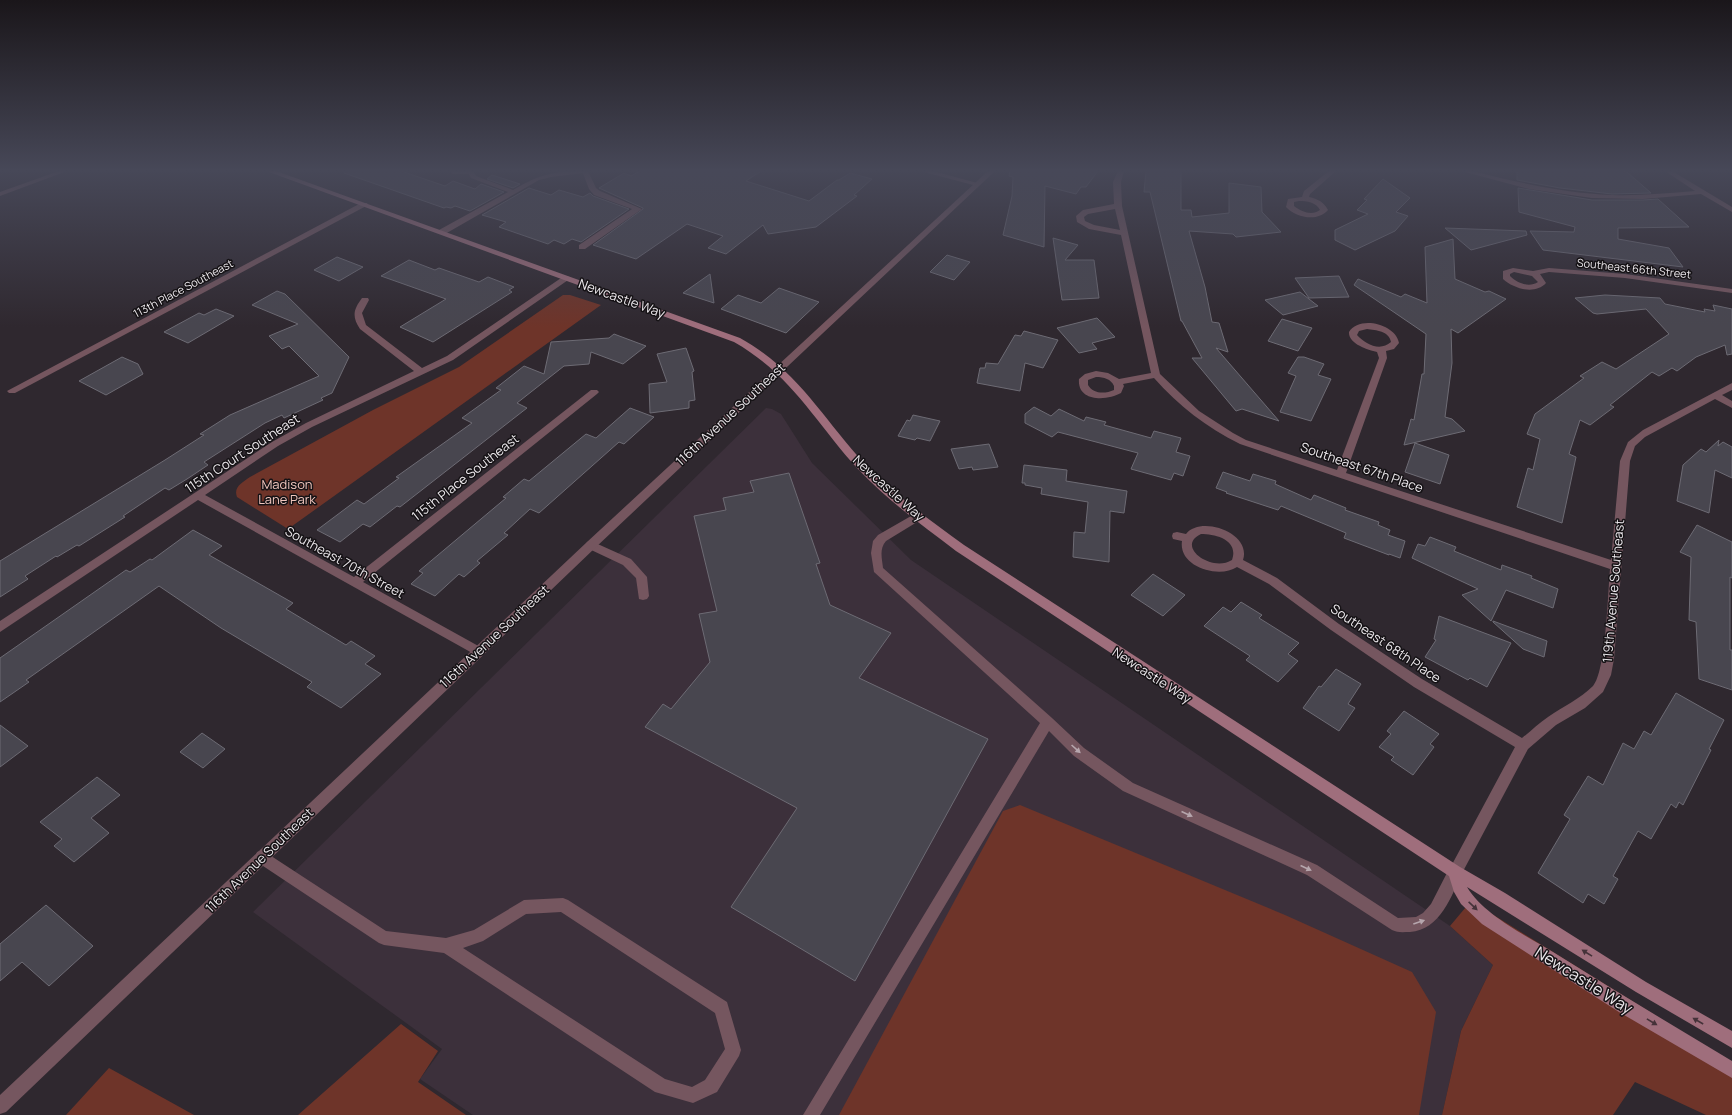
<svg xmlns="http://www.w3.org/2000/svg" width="1732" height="1115" viewBox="0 0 1732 1115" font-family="Manrope,sans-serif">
<rect width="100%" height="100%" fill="#2f282f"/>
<polygon fill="#3c303b" points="766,408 772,409 781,414 812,463 911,560 1450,926 1493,965 1461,1031 1442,1115 473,1115 420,1079 442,1049 253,912"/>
<g fill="#6e3429">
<path d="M 563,295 L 570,295 L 601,305 L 288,529 L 237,497 C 233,487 243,482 250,477 L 373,410 L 459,367 Z"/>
<polygon points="1020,805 1285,915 1412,972 1436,1012 1419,1115 839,1115 1003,811"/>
<polygon points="1471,901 1732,1063 1732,1115 1706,1115 1635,1082 1613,1115 1442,1115 1461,1031 1493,965 1450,926"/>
<polygon points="401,1024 438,1051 418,1082 466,1115 298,1115"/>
<polygon points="109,1068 194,1115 66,1115"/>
</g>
<g fill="#48464f" stroke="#6d6b74">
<polygon points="345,171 401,171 445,186 453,181 475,189 481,184 504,192 470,211 455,206 451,208 446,207 444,208 344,173"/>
<polygon points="640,171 761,171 746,181 809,201 837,180 839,180 850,173 872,179 854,195 857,196 816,227 768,234 763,225 726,254 708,248 723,236 687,224 636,259 593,245 643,209 643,208 599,188 624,173 631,176"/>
<polygon points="1010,171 1098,171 1086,187 1081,187 1076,194 1045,186 1044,247 1003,235 1012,196 1013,177 1009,176"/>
<polygon points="1146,171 1181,171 1181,210 1191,210 1192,217 1229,213 1229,183 1261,187 1262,212 1281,232 1236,237 1233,234 1189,231 1205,287 1212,322 1219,323 1228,352 1216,348 1279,421 1242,409 1236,411 1192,358 1202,358 1182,321 1181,321 1150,192 1144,192"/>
<polygon points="1517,171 1622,171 1627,172 1651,193 1612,194 1560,188 1517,180"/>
<polygon points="492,175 520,184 513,188 487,179"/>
<polygon points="1383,179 1410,198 1396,212 1408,216 1395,231 1355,250 1335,240 1335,230 1368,214 1357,210 1367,200 1364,199"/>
<polygon points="529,188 551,195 559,190 583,197 590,193 593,196 629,209 581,242 572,239 564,244 554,240 548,244 499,227 506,222 482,215"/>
<polygon points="1518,188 1592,200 1643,200 1658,199 1689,227 1618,228 1618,239 1669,248 1683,267 1543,250 1530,231 1574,232 1575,227 1519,212"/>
<polygon points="1445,228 1526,231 1527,235 1471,250"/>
<polygon points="1053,238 1078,245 1065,260 1094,260 1099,298 1062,300"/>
<polygon points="1453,239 1455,279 1485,292 1489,291 1506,299 1458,333 1451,329 1452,363 1445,417 1452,419 1465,431 1404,445 1411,419 1414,420 1422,374 1424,374 1426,334 1354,285 1358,279 1401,297 1405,294 1427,303 1425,247"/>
<polygon points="947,255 970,262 954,280 930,272"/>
<polygon points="337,257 363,267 339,281 314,270"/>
<polygon points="409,260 435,270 439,268 479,282 488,277 514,287 509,290 512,292 433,342 400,327 446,299 381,276"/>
<polygon points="710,274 714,303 683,293"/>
<polygon points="1339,276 1349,297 1309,298 1295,278"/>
<polygon points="779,288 819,302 786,333 721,309 738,295 761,303"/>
<polygon points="277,291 285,294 349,357 332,393 321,398 323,400 284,418 282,415 265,423 204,462 208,465 187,479 169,490 165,488 123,516 125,517 79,546 77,545 57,557 56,556 25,576 28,579 0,597 0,561 165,460 204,435 200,434 230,415 319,376 289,346 282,349 269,336 298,324 252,305"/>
<polygon points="1300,292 1318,306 1283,315 1265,300"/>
<polygon points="1605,295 1660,298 1665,304 1705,312 1704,309 1715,311 1713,305 1732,309 1732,354 1727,355 1725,345 1696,357 1677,371 1672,368 1659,376 1652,372 1610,405 1614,407 1590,425 1580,420 1569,454 1576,457 1562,523 1517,507 1528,468 1533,470 1540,439 1527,434 1535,414 1584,378 1580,376 1602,362 1616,369 1669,334 1646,309 1597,314 1593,313 1575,298"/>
<polygon points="216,309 234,316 188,343 164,332 199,313 204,315"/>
<polygon points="1097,318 1115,337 1092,343 1097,349 1079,353 1057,328"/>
<polygon points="1282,319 1312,328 1298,351 1268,341"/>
<polygon points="1024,331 1058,340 1043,368 1025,363 1020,391 977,383 980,368 985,368 986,363 998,364 1015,335 1021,336"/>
<polygon points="614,334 646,346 623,364 591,352 589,364 564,366 517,403 527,408 400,507 397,506 370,527 363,524 340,542 317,530 357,500 364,504 399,478 396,477 472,423 462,418 501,390 496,388 524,366 544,374 551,342 609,338"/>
<polygon points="686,348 694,371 692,372 695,400 689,401 689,408 650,413 649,384 667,382 657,354"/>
<polygon points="122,357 138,364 143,374 106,395 79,381"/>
<polygon points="1298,357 1304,357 1324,364 1318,375 1331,379 1311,421 1280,412 1296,376 1288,373"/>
<polygon points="1034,407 1051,416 1059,409 1084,421 1086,417 1106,422 1104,425 1151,438 1154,431 1181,438 1176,452 1190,456 1183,476 1174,473 1171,480 1131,469 1138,453 1058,432 1052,437 1025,423 1025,414"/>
<polygon points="630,408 654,417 624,444 619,442 539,513 530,509 504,533 508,535 477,561 480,563 464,577 459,574 435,596 411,584 423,573 419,571 506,498 503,497 524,479 529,481 586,434 596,438"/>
<polygon points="913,415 940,421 930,441 917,438 915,440 898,436 907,420 910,421"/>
<polygon points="1719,440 1718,446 1723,442 1732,447 1732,478 1715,470 1709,513 1677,501 1683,465 1701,449 1706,452"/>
<polygon points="1415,443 1449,455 1440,484 1405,472"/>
<polygon points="989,444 998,467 973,470 972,467 959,469 951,449"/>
<polygon points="1024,465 1067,470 1066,481 1127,491 1124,513 1110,511 1109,562 1073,557 1074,532 1085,533 1088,502 1041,494 1042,488 1025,485 1025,483 1022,483"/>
<polygon points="1223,472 1250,481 1253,474 1276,481 1275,484 1311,500 1314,495 1346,508 1345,510 1379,522 1378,525 1390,530 1388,535 1405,541 1400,558 1389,554 1389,555 1344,538 1346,533 1281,506 1278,510 1226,493 1227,492 1216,488"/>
<polygon points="789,473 820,563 816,564 830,605 891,633 859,678 988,739 855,981 731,907 797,808 645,727 663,704 671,709 710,662 699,614 717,611 694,516 726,510 723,498 754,492 750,481"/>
<polygon points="1697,525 1732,542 1732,578 1730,577 1730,650 1732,650 1732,690 1699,679 1696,622 1689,620 1691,557 1680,552"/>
<polygon points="193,530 222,546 209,555 293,603 286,609 346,645 351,641 375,656 365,664 381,674 341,708 307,687 312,682 221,628 159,586 26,680 29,682 0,702 0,658 126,570 130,572 150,559 152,560"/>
<polygon points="1430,537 1456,547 1454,551 1501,570 1502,565 1532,576 1531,578 1558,589 1553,608 1506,590 1491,621 1462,595 1478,589 1412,558 1418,544 1425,546"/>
<polygon points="1153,574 1185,595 1163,616 1131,595"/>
<polygon points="1241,602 1262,615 1259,618 1299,643 1288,654 1298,661 1278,682 1246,660 1250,656 1204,626 1223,607 1231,612"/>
<polygon points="1439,616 1511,643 1487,687 1470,678 1468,680 1425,657 1436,640 1434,639"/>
<polygon points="1493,621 1547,641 1544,657 1523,649 1493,622"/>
<polygon points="1336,669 1361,684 1348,704 1355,708 1339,731 1303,708 1319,686 1321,687"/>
<polygon points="1676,693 1724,720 1709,749 1711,750 1683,805 1679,802 1676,808 1671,804 1651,839 1638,831 1613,876 1618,879 1604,904 1588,894 1583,903 1538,873 1570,819 1564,815 1588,776 1603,785 1623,743 1634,749 1644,731 1651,735"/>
<polygon points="1404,711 1439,734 1430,744 1434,747 1413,775 1391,760 1394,757 1379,747 1391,734 1387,731"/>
<polygon points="0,725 28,746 0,767"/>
<polygon points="202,733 225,749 203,768 180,752"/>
<polygon points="97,777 120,795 91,818 109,833 74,862 54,846 62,839 40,822"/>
<polygon points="46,905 93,946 49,986 22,962 0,981 0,944"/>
</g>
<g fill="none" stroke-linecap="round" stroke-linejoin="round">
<g fill="#75565f" fill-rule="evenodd">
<polygon points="450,171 473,171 473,172 470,174 453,174 451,173"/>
<polygon points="923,171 933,171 981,184 977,186 924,172"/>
<path d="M 918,512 L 922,513 L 923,516 L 922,519 L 886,541 C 879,549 882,558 883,568 L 1052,718 L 1084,748 L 1133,783 L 1317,865 L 1398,918 L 1416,917 L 1423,913 L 1431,904 L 1450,867 L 1455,865 L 1460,867 L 1462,872 C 1452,896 1440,930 1410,932 C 1403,932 1398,933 1392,930 L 1307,875 L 1123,791 L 1074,756 L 1049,731 L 820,1115 L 803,1115 L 1040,723 L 874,572 L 871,553 L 873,541 L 878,535 Z"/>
<polygon points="591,541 631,559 647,577 649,596 647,599 643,600 639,599 636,578 623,565 587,548 586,545 587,542"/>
<path d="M 262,850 L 386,931 L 446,938 L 474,930 L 524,900 L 563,898 L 568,900 L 727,1002 L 741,1050 L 739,1056 L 717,1092 L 693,1103 L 655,1092 L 444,953 L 384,945 L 379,943 L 257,862 L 255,857 L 257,852 ZM 561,912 L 715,1013 L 725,1049 L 705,1080 L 692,1087 L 665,1079 L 463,948 L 483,941 L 526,914 Z"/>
</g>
<g fill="#75565f" fill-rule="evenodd">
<polygon points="59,171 67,171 0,196 0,192"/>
<path d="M 467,171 L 473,171 L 476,176 L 513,190 C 542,173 555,171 588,171 L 596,188 L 600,191 L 642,209 L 585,249 L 579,249 L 579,245 L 632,209 L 594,195 L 589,189 L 583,173 L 551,177 L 539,180 L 445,234 L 439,234 L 439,230 L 508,192 L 471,178 Z"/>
<path d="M 1118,171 L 1124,171 L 1121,182 L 1122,206 L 1160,374 L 1199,411 L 1233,433 L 1246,440 L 1337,470 L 1379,358 L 1377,352 C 1368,350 1348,344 1349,332 C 1359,315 1396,324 1399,343 L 1394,349 L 1386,351 L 1387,358 L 1346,473 L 1611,560 L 1620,461 L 1628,442 L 1643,430 L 1732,383 L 1732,390 L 1722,395 L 1732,401 L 1732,408 L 1715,399 L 1645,437 L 1635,446 L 1630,461 L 1614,659 L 1611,675 L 1603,692 L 1585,708 L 1556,725 L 1528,749 L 1460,877 L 1455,879 L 1450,877 L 1448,872 L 1515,747 L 1414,687 L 1331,630 L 1269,584 L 1237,567 C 1219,579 1178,567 1182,541 L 1173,539 L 1172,536 L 1173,533 L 1177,532 L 1186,534 C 1201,515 1252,533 1243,560 L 1277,578 L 1339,624 L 1422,679 L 1522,738 C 1531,731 1539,723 1548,717 C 1564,706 1580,699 1593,686 C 1606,672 1608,591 1610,569 L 1240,444 C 1206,427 1179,406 1154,378 L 1123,384 L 1124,386 L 1121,393 C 1107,401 1077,402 1079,379 L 1085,374 L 1096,371 L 1108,373 L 1119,379 L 1151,373 L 1121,235 L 1089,229 L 1077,222 L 1076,216 L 1083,210 L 1114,204 L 1113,182 ZM 1115,209 L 1120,230 L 1094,225 L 1085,221 L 1084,217 L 1088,214 ZM 1367,329 C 1376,330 1389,331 1391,342 C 1380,352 1365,344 1357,335 L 1359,331 ZM 1096,377 C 1104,377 1111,379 1114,386 L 1114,390 C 1105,394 1093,394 1088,385 L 1088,380 ZM 1201,534 C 1216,534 1239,540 1232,560 C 1211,573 1175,546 1201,534 Z"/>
<path d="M 1329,171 L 1336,171 L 1310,194 L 1309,197 C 1318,199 1324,202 1328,210 C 1318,222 1296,218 1286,207 L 1288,199 L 1302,197 L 1304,191 ZM 1299,201 C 1307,201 1316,202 1320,210 C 1312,216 1302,212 1294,206 L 1294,202 Z"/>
<path d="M 1464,171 L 1473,171 C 1519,183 1565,193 1612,195 C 1640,196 1667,193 1695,191 L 1665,171 L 1672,171 L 1732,207 L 1732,212 L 1701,194 L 1643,199 L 1592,198 L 1529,189 L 1465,172 Z"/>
<polygon points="361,203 367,203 368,205 15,393 9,393 7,391"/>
<path d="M 1513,268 L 1533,271 L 1549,268 L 1625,274 L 1732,289 L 1732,293 L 1625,278 L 1549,272 L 1540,274 L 1546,283 C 1535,295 1514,289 1503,279 L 1503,271 ZM 1514,272 L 1532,276 L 1538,282 C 1529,288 1517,283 1510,276 L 1510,274 Z"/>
<path d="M 564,276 L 567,276 L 571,278 L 453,360 L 312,427 L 278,446 L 205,495 L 354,577 L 591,390 L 597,390 L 599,392 L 597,394 L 363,582 L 482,648 L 484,651 L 482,654 L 478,656 L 474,654 L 198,500 L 0,632 L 0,621 L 272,442 L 306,423 L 414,371 L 360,329 C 352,317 353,310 362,298 L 368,298 L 369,300 L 362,313 L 366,325 L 422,368 L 447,356 Z"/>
</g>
<polygon fill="#75565f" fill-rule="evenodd" points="988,171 995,171 595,548 6,1112 0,1114 0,1095 587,542"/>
<path fill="#9f6e7c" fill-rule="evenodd" d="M 268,171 L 276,171 L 740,338 C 799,371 822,418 865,464 C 894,495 930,520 964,545 L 1460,867 L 1505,893 L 1646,982 L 1732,1031 L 1732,1048 L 1636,992 L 1467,887 C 1484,915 1525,935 1553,952 C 1612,989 1672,1025 1732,1061 L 1732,1078 L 1619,1012 L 1482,924 L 1461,904 L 1454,892 L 1449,876 L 956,551 C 922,525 887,500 858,469 C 815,422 792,375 734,342 L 269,172 Z"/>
</g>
<defs><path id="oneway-solid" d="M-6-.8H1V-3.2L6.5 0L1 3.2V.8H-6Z"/></defs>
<g fill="#b6a6ad">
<use href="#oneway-solid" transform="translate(1076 749) rotate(42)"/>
<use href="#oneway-solid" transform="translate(1187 814) rotate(24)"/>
<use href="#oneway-solid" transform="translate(1306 868) rotate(25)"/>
<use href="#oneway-solid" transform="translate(1419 922) rotate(-19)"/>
</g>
<g fill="#453239">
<use href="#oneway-solid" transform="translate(1473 906) rotate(43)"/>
<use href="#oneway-solid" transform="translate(1587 953) rotate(-148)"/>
<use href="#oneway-solid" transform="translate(1698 1021) rotate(-150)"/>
<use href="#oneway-solid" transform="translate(1652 1022) rotate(31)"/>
</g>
<linearGradient id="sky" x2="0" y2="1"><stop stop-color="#1a161a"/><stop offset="0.52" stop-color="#474858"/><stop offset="1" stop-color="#474858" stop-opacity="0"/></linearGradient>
<rect width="1732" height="327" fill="url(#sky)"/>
<g text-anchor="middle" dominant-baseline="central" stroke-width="3" stroke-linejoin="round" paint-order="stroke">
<g font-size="11" fill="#ece8ec" stroke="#151215">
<text transform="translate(1634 268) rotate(6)">Southeast 66th Street</text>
<text transform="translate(183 288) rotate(-28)">113th Place Southeast</text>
</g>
<g font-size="13" fill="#ece8ec" stroke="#151215">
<text transform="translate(622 298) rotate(20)">Newcastle Way</text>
<text transform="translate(730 414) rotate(-43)">116th Avenue Southeast</text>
<text transform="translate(242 453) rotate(-33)">115th Court Southeast</text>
<text transform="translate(1362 467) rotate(19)">Southeast 67th Place</text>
<text transform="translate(465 477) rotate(-38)">115th Place Southeast</text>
<text transform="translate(889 488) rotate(42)">Newcastle Way</text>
<text transform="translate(345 562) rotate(29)">Southeast 70th Street</text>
<text transform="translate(1613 591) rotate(-85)">119th Avenue Southeast</text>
<text transform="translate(494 636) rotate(-43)">116th Avenue Southeast</text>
<text transform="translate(1386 643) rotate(34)">Southeast 68th Place</text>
<text transform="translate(1152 675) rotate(33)">Newcastle Way</text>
<text transform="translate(259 860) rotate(-44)">116th Avenue Southeast</text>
</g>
<g font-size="13" fill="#f1c7be" stroke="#151215">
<text x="287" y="484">Madison<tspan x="287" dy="15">Lane Park</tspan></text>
</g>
<g font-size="16" fill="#ece8ec" stroke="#151215">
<text transform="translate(1584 980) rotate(32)">Newcastle Way</text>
</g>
</g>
</svg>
